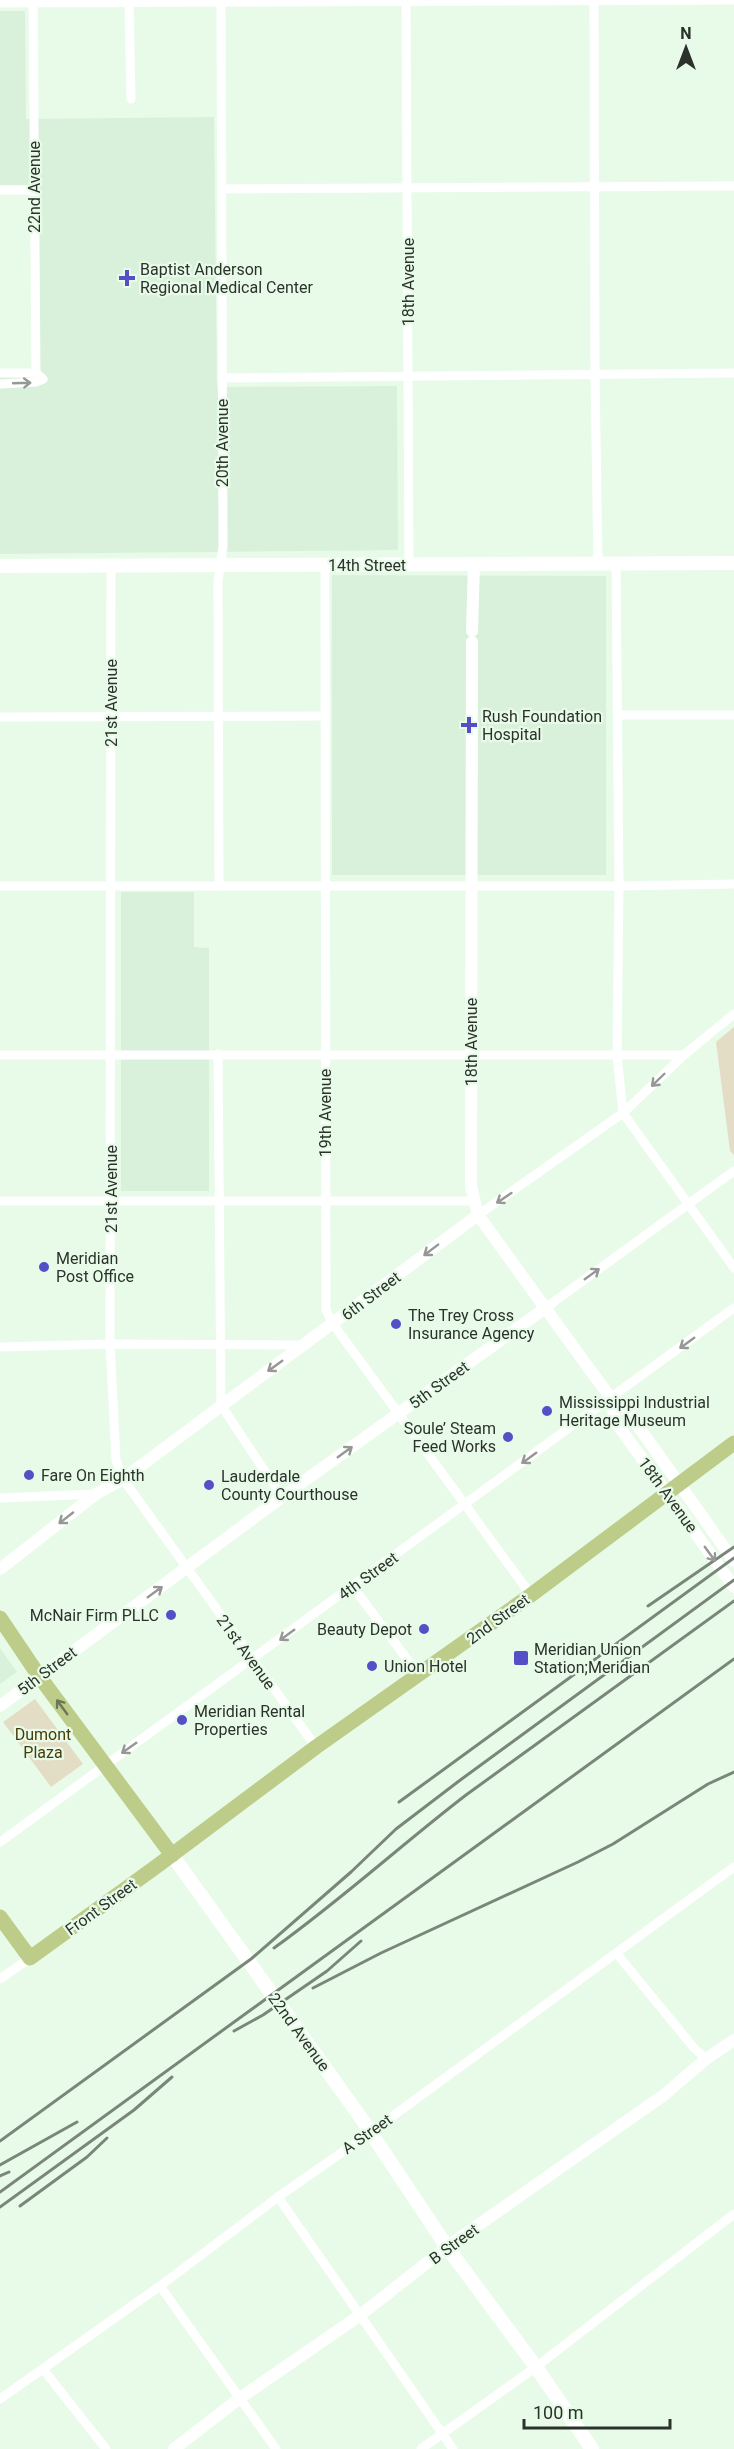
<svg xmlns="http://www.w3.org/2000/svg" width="734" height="2449" viewBox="0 0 734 2449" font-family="Roboto,sans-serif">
<rect width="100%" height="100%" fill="#e8fbe9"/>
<g fill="#d9f1da">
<polygon points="0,11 25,11 26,119 214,117 217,387 397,386 398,550 0,554 0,371 40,371 38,185 0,185"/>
<polygon points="332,575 606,576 606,875 332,875"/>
<polygon points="121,892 194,892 194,947 209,948 209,1191 121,1191"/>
<polygon points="0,1648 17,1672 0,1684"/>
</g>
<g fill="#e4ddc6">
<polygon points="734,1027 734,1155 730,1151 716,1042"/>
<polygon points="35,1699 83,1764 51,1787 3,1722"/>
</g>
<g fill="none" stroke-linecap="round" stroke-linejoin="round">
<g stroke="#fff" stroke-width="9">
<polyline points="33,0 36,373"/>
<polyline points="406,0 409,565"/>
<polyline points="594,0 595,373 598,564"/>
<polyline points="0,3 734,0"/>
<polyline points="129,3 131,99"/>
<polyline points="222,189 734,186"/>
<polyline points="0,190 35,190"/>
<polyline points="0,373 36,373 43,379"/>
<polyline points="222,378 734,373"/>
<polyline points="0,384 36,382 43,379"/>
<polyline points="616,564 619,886 617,1055 623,1113 734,1268"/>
<polyline points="325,565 326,1310 333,1324 531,1595"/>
<polyline points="111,566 110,1344 116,1460 123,1479 316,1747"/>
<polyline points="618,715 734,715"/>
<polyline points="0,717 325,716"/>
<polyline points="0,886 619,886 734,884"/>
<polyline points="219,886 218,581 223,547 221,0"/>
<polyline points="218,1054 221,1405 282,1497"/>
<polyline points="0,1055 684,1055"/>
<polyline points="0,1201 475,1201"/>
<polyline points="478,1215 623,1113 684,1055 734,1014"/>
<polyline points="544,1309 734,1171"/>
<polyline points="0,1347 110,1344 304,1345"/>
<polyline points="0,1498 96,1494"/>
<polyline points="353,1587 419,1675"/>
<polyline points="0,1842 734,1308"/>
<polyline points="617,1954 694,2048 706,2059"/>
<polyline points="0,1979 30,1958"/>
<polyline points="278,2197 453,2449"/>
<polyline points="160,2286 276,2449"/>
<polyline points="43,2369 106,2449"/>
<polyline points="0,2399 160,2286 278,2197 371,2132 734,1867"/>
<polyline points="421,2449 536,2367 734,2214"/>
</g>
<g stroke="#fff" stroke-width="12">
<polyline points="472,631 474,564"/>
<polyline points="472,642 471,1186 478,1215 585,1363 611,1398 628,1412 734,1561"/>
<polyline points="611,1398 615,1421 734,1587"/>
<polyline points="0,1569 96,1494 123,1479 478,1215"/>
<polyline points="0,1706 282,1497 544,1309"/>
<polyline points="174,2449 240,2398 359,2316 447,2247 664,2095 706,2059 734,2040"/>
</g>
<g stroke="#fff" stroke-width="14">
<polyline points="0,566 734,563"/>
<polyline points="172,1855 359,2115 447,2247 536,2367 592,2449"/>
</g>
<g stroke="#becc8a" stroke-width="15">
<polyline points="0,1618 39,1676 172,1855"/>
<polyline points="0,1917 30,1958 157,1866 316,1747 531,1595 734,1443"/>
</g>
<g stroke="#7a867a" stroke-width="3">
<polyline points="648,1606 734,1547"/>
<polyline points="399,1802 734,1558"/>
<path d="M 274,1948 C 341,1900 401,1845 466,1795 L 734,1601"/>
<polyline points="313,1988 381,1953 578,1862 613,1844 708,1784 734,1772"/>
<polyline points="234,2031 263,2015 327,1971 361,1941"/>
<polyline points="0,2141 251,1959 351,1872 396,1829 459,1781 734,1580"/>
<polyline points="0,2165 77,2122"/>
<polyline points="0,2176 9,2172"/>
<polyline points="0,2192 734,1659"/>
<polyline points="20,2206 87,2157 107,2138"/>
<polyline points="0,2207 134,2110 172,2077"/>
</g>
</g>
<defs><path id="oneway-shaft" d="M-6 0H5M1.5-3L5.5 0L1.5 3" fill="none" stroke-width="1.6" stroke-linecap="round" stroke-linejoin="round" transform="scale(1.5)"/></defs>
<g stroke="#959895">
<use href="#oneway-shaft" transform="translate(22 383) rotate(-2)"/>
<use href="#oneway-shaft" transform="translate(658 1080) rotate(136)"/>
<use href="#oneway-shaft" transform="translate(504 1198) rotate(146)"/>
<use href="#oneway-shaft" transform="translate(431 1250) rotate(143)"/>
<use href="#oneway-shaft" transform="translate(592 1274) rotate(-36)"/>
<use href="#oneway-shaft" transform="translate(687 1343) rotate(144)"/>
<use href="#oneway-shaft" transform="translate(275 1366) rotate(144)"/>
<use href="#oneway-shaft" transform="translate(345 1452) rotate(-36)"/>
<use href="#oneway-shaft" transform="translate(529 1458) rotate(144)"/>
<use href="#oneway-shaft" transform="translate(66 1518) rotate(142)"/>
<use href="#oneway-shaft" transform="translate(710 1554) rotate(54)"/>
<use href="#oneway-shaft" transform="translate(155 1592) rotate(-36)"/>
<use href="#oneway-shaft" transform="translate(287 1635) rotate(144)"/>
<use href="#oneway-shaft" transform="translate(129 1748) rotate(145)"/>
</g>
<use stroke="#6d7756" href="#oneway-shaft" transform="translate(62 1707) rotate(-126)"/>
<g fill="#554ec6" stroke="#e8fbe9" stroke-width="2">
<path d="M124 269h6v6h6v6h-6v6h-6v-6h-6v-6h6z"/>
<path d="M466 716h6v6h6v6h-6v6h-6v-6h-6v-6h6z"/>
<circle cx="44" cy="1267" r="6"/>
<circle cx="396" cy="1324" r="6"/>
<circle cx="547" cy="1411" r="6"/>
<circle cx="508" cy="1437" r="6"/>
<circle cx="29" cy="1475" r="6"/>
<circle cx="209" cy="1485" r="6"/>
<circle cx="171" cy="1615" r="6"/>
<circle cx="424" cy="1629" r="6"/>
<rect x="513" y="1650" width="16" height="16" rx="3"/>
<circle cx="372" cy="1666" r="6"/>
<circle cx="182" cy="1720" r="6"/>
</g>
<g text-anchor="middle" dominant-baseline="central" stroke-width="4.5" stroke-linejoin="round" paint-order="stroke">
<g font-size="16" fill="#2b322b" stroke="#e8fbe9">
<text transform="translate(34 187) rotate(-90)">22nd Avenue</text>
<text transform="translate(408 282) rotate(-90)">18th Avenue</text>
<text transform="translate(222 443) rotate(-90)">20th Avenue</text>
<text x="367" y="565">14th Street</text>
<text transform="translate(111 703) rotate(-90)">21st Avenue</text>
<text transform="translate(471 1042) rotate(-90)">18th Avenue</text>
<text transform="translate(325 1113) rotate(-90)">19th Avenue</text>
<text transform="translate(111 1189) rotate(-90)">21st Avenue</text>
<text transform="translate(371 1296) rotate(-37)">6th Street</text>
<text transform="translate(439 1385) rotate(-36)">5th Street</text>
<text transform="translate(668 1495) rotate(54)">18th Avenue</text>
<text transform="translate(368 1576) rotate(-36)">4th Street</text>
<text transform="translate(498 1619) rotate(-36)">2nd Street</text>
<text transform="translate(246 1652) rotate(54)">21st Avenue</text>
<text transform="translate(47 1671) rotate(-37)">5th Street</text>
<text transform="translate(101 1907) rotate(-36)">Front Street</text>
<text transform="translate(299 2032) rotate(54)">22nd Avenue</text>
<text transform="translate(367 2134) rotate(-35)">A Street</text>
<text transform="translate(454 2244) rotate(-36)">B Street</text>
</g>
<g font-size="16" fill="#2b322b" stroke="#e8fbe9" text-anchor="start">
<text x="140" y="269">Baptist Anderson<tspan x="140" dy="18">Regional Medical Center</tspan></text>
<text x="482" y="716">Rush Foundation<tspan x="482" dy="18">Hospital</tspan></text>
<text x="56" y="1258">Meridian<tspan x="56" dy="18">Post Office</tspan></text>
<text x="408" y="1315">The Trey Cross<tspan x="408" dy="18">Insurance Agency</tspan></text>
<text x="559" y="1402">Mississippi Industrial<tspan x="559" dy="18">Heritage Museum</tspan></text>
<text x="496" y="1428" text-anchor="end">Soule’ Steam<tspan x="496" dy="18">Feed Works</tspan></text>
<text x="41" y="1475">Fare On Eighth</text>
<text x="221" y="1476">Lauderdale<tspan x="221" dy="18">County Courthouse</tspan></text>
<text x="159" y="1615" text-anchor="end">McNair Firm PLLC</text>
<text x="412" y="1629" text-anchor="end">Beauty Depot</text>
<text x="534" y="1649">Meridian Union<tspan x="534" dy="18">Station;Meridian</tspan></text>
<text x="384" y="1666">Union Hotel</text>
<text x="194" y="1711">Meridian Rental<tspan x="194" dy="18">Properties</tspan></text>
</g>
<g font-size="16" fill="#483b0a" stroke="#e8fbe9">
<text x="43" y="1734">Dumont<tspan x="43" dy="18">Plaza</tspan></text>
</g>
</g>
<g transform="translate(686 48)" stroke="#e8fbe9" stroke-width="4.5" paint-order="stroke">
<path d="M0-4.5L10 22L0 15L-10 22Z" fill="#2b322b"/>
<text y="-9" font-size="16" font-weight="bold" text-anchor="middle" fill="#2b322b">N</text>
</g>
<path d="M524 2419v9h146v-9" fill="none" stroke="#2b322b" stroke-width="3"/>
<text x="533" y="2419" font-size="18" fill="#2b322b" stroke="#e8fbe9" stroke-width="4.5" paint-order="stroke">100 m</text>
</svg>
